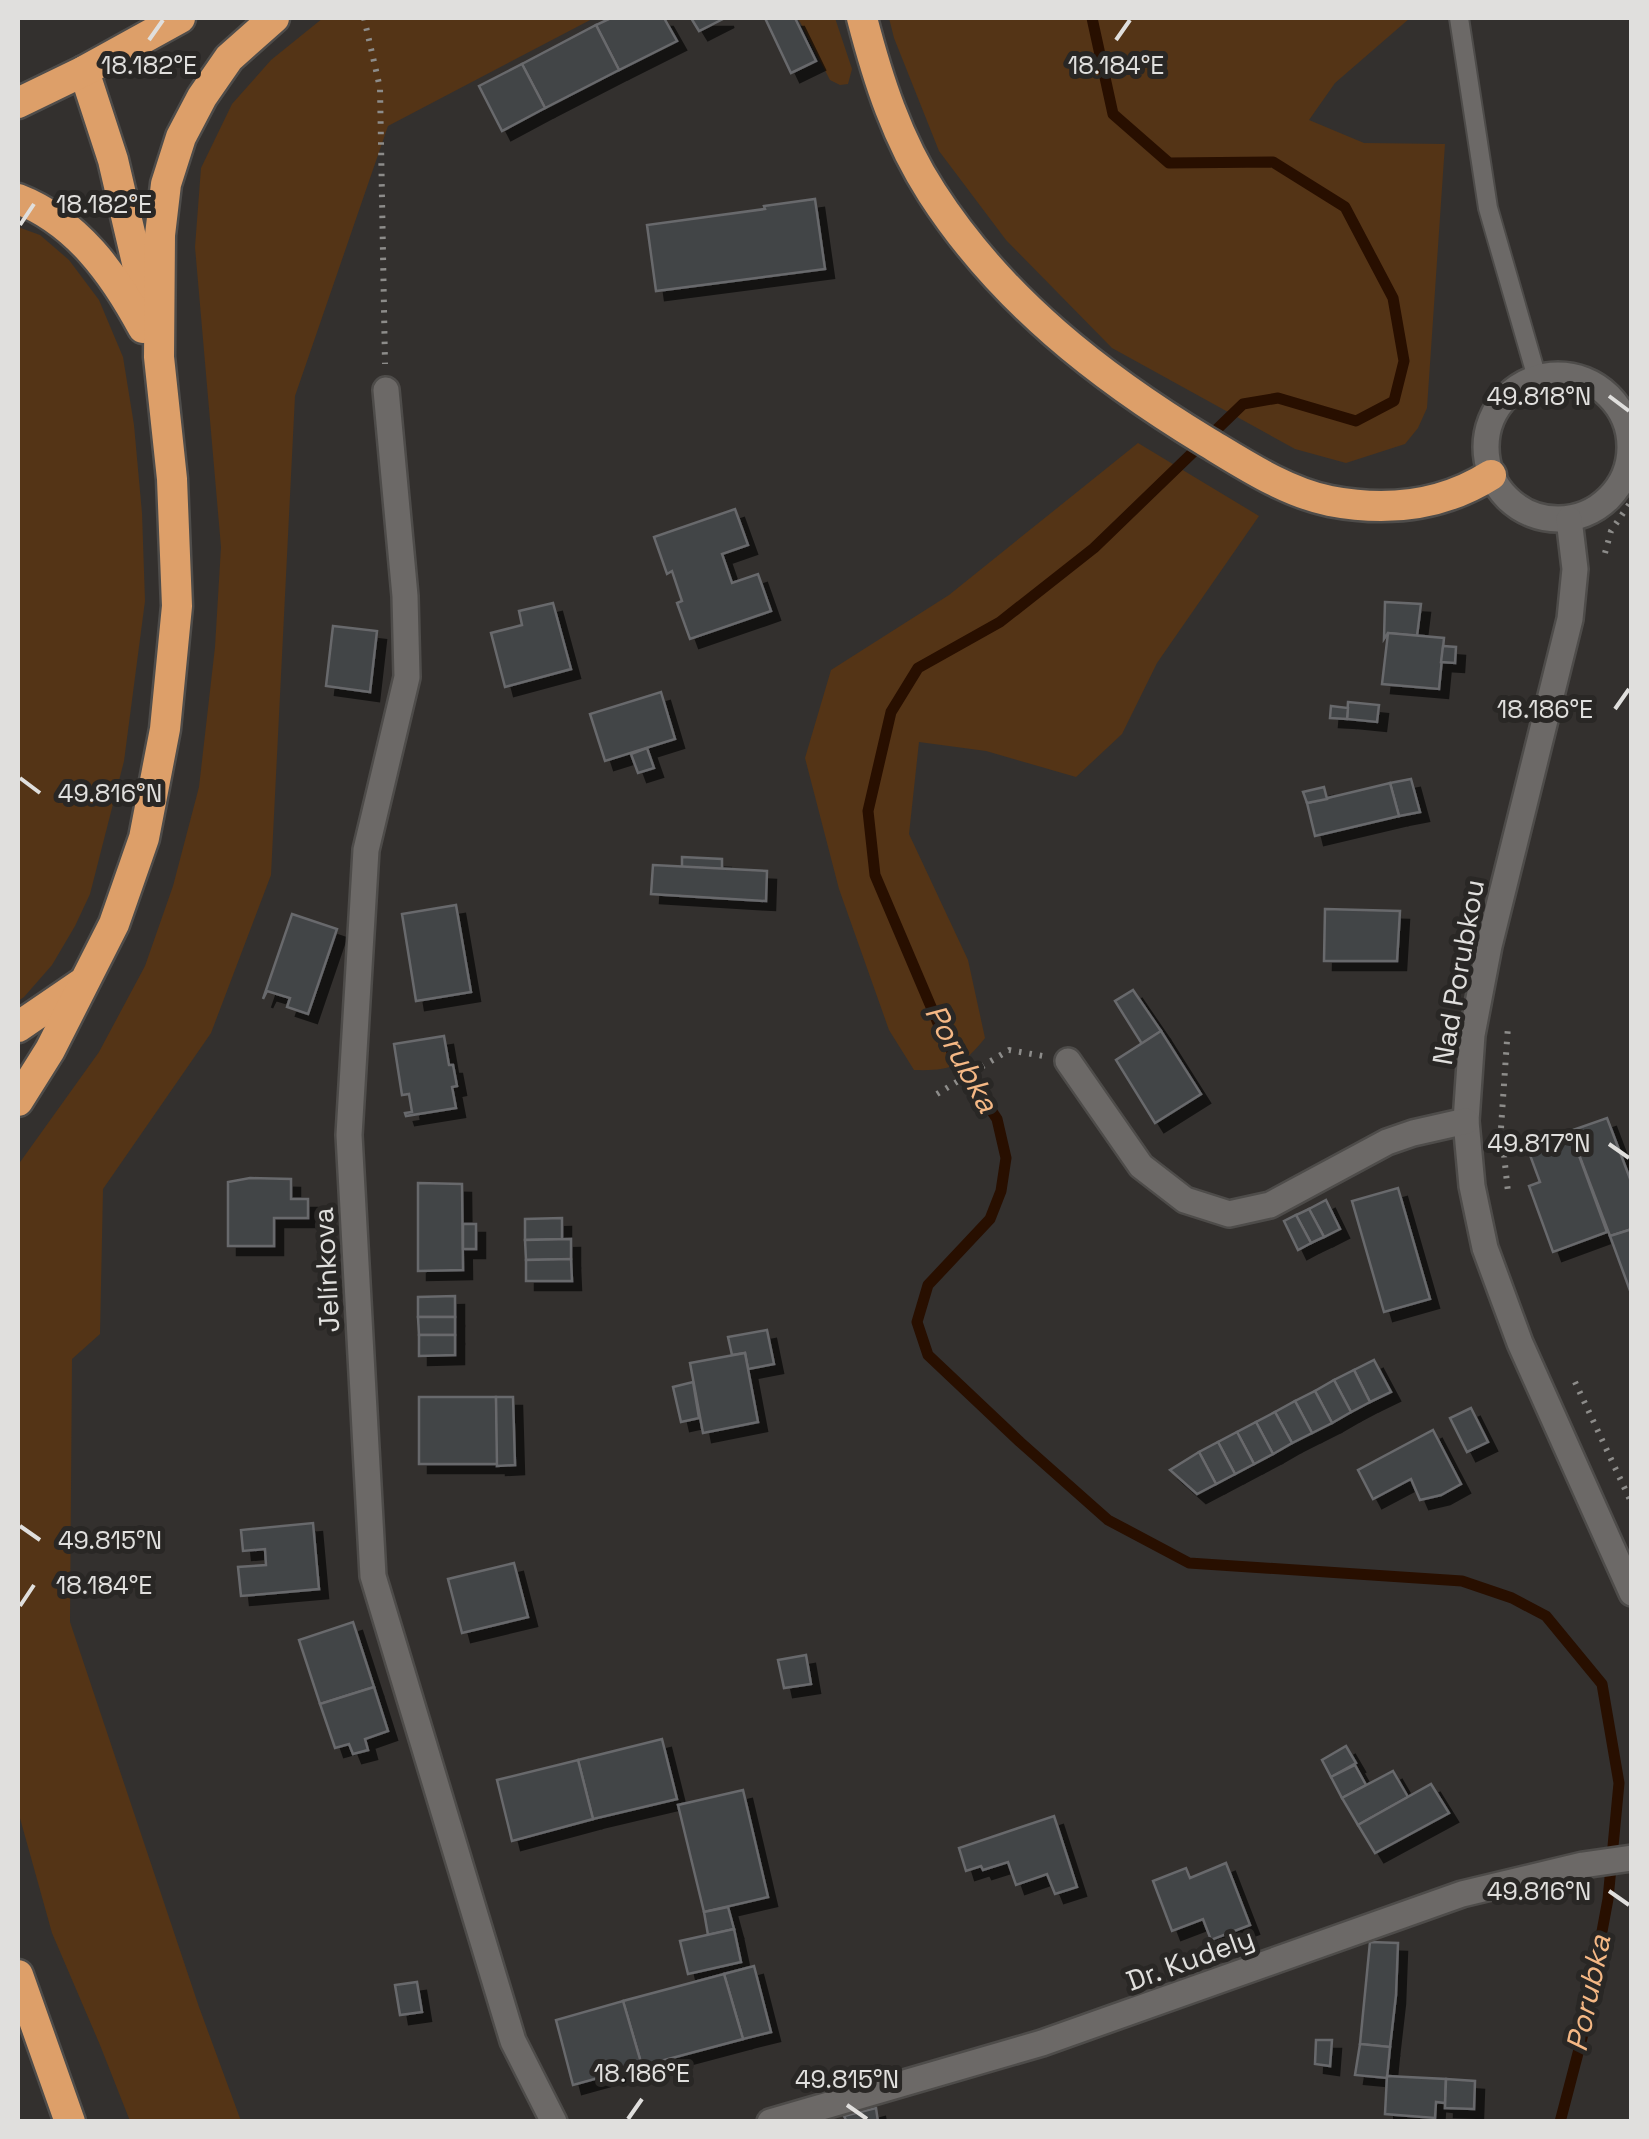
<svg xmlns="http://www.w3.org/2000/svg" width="1649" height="2139" viewBox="0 0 1649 2139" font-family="'Space Grotesk',sans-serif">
<defs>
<filter id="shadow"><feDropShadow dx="9" dy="9" stdDeviation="0" flood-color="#0009"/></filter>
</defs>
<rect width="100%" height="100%" fill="#33302e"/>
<g fill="#543416">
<polygon points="323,18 594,18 388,126 295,396 271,875 211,1033 103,1189 100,1334 72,1359 70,1622 199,2007 241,2121 130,2121 100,2045 52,1933 18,1811 18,1165 99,1052 145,966 173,886 199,787 215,647 221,547 195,247 201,168 232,104 271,60"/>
<polygon points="798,18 835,18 852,69 848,84 840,85 830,80"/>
<polygon points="889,18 1410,18 1335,83 1309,120 1364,143 1445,144 1427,408 1418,428 1405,444 1346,463 1295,449 1112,348 1006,240 939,151 894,38"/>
<polygon points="18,227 40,235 69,260 99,300 123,357 134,425 142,513 145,601 124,761 90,894 75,926 52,965 24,997 18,1001"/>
<path d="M 1138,443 L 1259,516 L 1157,663 L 1122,734 L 1076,777 L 986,751 L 919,742 L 909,834 L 968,960 L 985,1038 C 962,1067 950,1071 914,1070 L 889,1030 L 839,889 L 805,758 L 831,670 L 949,595 Z"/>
</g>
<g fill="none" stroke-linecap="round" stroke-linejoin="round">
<polyline stroke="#280f00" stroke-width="11" points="1092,18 1113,114 1169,163 1273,162 1345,207 1393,298 1404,361 1394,401 1356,421 1278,398 1243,404 1094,548 1000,622 918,668 891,712 868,811 875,875 946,1042 997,1119 1006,1158 1001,1191 990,1219 928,1285 917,1322 928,1355 1020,1442 1108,1520 1189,1563 1462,1581 1512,1598 1546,1616 1602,1684 1619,1783 1608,1899 1583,2034 1560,2122"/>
</g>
<g fill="#434446" stroke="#68696c" stroke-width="2.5" filter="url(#shadow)">
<polygon points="611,18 664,18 677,41 619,70 596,25"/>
<polygon points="691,18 725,18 699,31"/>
<polygon points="765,18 795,18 816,61 791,73"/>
<polygon points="596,25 619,70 545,108 522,64"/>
<polygon points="522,64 545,108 502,131 479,86"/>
<polygon points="815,199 825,269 656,291 647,225 765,209 764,206"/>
<polygon points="735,509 748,545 722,554 732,583 758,574 771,611 690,639 677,603 682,601 672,571 667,574 654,537"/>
<polygon points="1385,602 1421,604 1417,636 1388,633 1384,639"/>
<polygon points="553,603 571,669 505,687 491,633 522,625 519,611"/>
<polygon points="333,626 377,631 370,692 326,686"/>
<polygon points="1388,633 1444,638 1439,689 1382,684"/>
<polygon points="1443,646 1456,647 1455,663 1441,662"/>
<polygon points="661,692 675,739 605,761 590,714"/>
<polygon points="1348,702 1379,705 1377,722 1347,719"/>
<polygon points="1331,706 1348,708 1347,719 1330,718"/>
<polygon points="647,748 654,768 638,773 631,754"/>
<polygon points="1411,779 1420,812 1399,816 1390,783"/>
<polygon points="1390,783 1399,816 1315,836 1307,803"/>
<polygon points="1324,787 1327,799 1307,803 1303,792"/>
<polygon points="682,857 722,859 722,869 682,867"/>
<polygon points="653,865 767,871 766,901 651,894"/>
<polygon points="456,905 471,992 416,1001 402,914"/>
<polygon points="1325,909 1400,911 1397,961 1324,961"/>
<polygon points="292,914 337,929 308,1014 287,1007 290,998 267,991 263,999"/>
<polygon points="1133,990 1161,1031 1142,1044 1115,1001"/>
<polygon points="1161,1031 1201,1094 1155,1123 1116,1060"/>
<polygon points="444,1036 449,1065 453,1065 457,1086 452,1087 456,1108 406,1116 405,1113 412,1112 409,1094 402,1095 394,1044"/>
<polygon points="1607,1118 1632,1184 1632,1229 1610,1236 1570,1131"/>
<polygon points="1570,1131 1607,1232 1553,1252 1529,1186 1540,1182 1527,1147"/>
<polygon points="250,1178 291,1179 291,1199 308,1199 308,1218 274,1218 274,1246 228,1246 228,1182"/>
<polygon points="418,1183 462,1184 463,1270 418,1271"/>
<polygon points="1398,1188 1430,1299 1384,1312 1352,1201"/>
<polygon points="1326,1200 1340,1229 1324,1237 1309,1209"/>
<polygon points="1309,1209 1324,1237 1311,1243 1296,1215"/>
<polygon points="1296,1215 1311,1243 1298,1250 1284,1221"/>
<polygon points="562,1218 562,1239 525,1240 525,1219"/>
<rect x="463" y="1224" width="13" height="25"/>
<polygon points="1632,1229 1632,1296 1610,1236"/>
<polygon points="571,1239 571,1259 526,1260 525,1240"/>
<polygon points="571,1259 572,1281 526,1281 526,1260"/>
<polygon points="455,1296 455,1317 418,1317 418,1297"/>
<polygon points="418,1317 455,1317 455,1335 419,1335"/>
<polygon points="767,1330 774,1364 748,1369 745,1353 732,1355 728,1337"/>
<polygon points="419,1335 455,1335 455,1355 419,1356"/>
<polygon points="745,1353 758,1422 703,1433 690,1363"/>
<polygon points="1374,1360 1391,1392 1370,1402 1354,1370"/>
<polygon points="1354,1370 1370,1402 1351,1412 1334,1380"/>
<polygon points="1334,1380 1351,1412 1332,1423 1315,1391"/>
<polygon points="693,1382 699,1418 681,1422 673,1387"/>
<polygon points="1315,1391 1332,1423 1312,1433 1295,1401"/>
<polygon points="419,1397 496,1397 498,1464 419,1464"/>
<polygon points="496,1397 513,1397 515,1465 497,1466"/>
<polygon points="1295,1401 1312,1433 1292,1443 1275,1412"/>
<polygon points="1471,1408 1488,1442 1467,1452 1450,1418"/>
<polygon points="1275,1412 1292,1443 1273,1454 1256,1422"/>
<polygon points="1256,1422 1273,1454 1254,1464 1237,1432"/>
<polygon points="1433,1430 1461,1484 1441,1495 1420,1500 1411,1479 1373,1499 1358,1470"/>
<polygon points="1237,1432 1254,1464 1235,1474 1218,1442"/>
<polygon points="1218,1442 1235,1474 1216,1484 1199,1452"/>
<polygon points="1199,1452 1216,1484 1197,1494 1170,1470"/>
<polygon points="313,1523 319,1589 241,1596 238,1567 266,1565 265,1549 243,1551 241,1530"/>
<polygon points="514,1563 528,1617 462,1633 448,1579"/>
<polygon points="353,1622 374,1687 320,1704 299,1640"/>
<polygon points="806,1655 811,1684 784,1688 778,1660"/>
<polygon points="374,1687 388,1731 365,1739 368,1750 353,1754 349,1744 335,1748 320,1704"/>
<polygon points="662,1739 677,1799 593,1819 578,1760"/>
<polygon points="1346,1746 1356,1763 1331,1777 1322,1760"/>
<polygon points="578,1760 593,1819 512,1841 497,1780"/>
<polygon points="1355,1765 1366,1785 1342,1798 1331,1777"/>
<polygon points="1393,1771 1408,1797 1358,1825 1342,1798"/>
<polygon points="1431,1784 1449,1813 1375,1853 1358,1825"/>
<polygon points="743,1790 768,1897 704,1912 678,1805"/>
<polygon points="1054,1816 1077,1887 1055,1894 1047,1874 1016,1885 1008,1862 983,1870 981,1866 966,1871 959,1848"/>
<polygon points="1226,1863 1250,1925 1211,1940 1203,1919 1172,1931 1153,1881 1186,1868 1190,1878"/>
<polygon points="728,1907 734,1929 708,1935 704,1912"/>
<polygon points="734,1929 741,1962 688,1974 680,1941"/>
<polygon points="1370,1942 1398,1943 1396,1995 1390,2047 1360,2044"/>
<polygon points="754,1966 771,2032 743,2039 724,1974"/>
<polygon points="724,1974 743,2039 642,2066 623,2001"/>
<polygon points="417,1982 422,2012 400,2015 395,1985"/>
<polygon points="623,2001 642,2066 573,2085 556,2020"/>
<polygon points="1316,2040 1332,2040 1330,2066 1315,2064"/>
<polygon points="1360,2044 1390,2047 1387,2078 1355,2075"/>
<polygon points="1387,2076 1446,2079 1445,2103 1436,2102 1435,2118 1385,2114"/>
<polygon points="1446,2079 1475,2081 1474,2109 1445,2108"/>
<polygon points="876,2108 878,2122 847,2122 844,2116"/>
</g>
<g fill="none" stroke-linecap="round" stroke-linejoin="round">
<defs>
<polyline id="lane" points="1459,18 1488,208 1537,378"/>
<g id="street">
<circle cx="1558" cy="447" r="72"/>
<polyline points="386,390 405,596 407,677 366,850 349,1135 373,1576 513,2041 554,2122"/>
<polyline points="1569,519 1575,569 1570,619 1489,946 1472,1035 1466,1121 1472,1186 1485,1248 1520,1343 1632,1593"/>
<polyline points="1068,1061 1141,1166 1185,1200 1229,1214 1270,1205 1387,1142 1413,1133 1466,1121"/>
<polyline points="770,2122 1042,2043 1462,1894 1583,1865 1632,1858"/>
</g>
<g id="highway">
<path d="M 862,18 C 878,80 897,139 932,193 C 1001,300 1100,377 1207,442 C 1245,465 1286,492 1330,501 C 1387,512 1442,506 1491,475"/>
<polyline points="84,71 113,160 148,310"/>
<polyline points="18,103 84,71 180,18"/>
<path d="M 18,199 C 77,222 114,274 143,328"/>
<polyline points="18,1027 81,984"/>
<polyline points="18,1101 50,1050 114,924 144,838 165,729 177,606 172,479 159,357 160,235 166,184 181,137 202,97 229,58 274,18"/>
<polyline points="18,1975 70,2122"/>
</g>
</defs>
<use href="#lane" stroke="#4e4c4a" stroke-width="22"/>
<use href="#street" stroke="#4e4c4a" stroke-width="30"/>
<use href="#highway" stroke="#4e4c4a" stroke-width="35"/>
<g stroke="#8d8c8a" stroke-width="6" stroke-dasharray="2.5 8" stroke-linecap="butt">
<polyline points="364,18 380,88 385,364"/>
<polyline points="1605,553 1611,531 1632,500"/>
<polyline points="937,1094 1009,1050 1043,1056"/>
<polyline points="1501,1128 1508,1026"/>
<polyline points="1504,1155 1508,1192"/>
<polyline points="1575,1382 1632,1504"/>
</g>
<use href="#lane" stroke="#6c6967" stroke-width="18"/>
<use href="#street" stroke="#6c6967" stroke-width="25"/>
<use href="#highway" stroke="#dd9f69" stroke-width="30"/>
</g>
<path fill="none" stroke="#e0dfdd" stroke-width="4" d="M 149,40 L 163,20M 1116,40 L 1130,20M 20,225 L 34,204M 1609,396 L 1629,411M 1615,709 L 1629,689M 20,778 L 40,793M 1609,1144 L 1629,1158M 20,1526 L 40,1540M 20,1606 L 34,1585M 1609,1891 L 1629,1905M 847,2105 L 867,2119M 628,2119 L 642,2099"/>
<g text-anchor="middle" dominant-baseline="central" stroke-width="10" stroke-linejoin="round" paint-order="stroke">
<g font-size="28" fill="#e0dfdd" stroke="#292725">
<text transform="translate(1458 972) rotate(-80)">Nad Porubkou</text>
<text transform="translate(326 1270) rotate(-93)">Jelínkova</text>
<text transform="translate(1190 1959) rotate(-20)">Dr. Kudely</text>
</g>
<g font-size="30" font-style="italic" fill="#f5b885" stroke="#292725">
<text transform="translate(962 1058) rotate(61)">Porubka</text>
<text transform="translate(1588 1993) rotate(-78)">Porubka</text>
</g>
</g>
<g font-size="25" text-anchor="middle" fill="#e0dfdd" stroke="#292725" stroke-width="10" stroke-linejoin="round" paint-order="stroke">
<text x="149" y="74">18.182°E</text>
<text x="1116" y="74">18.184°E</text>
<text x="104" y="213">18.182°E</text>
<text x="1539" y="405">49.818°N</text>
<text x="1545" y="718">18.186°E</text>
<text x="110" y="802">49.816°N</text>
<text x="1539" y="1152">49.817°N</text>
<text x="110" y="1549">49.815°N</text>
<text x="104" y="1594">18.184°E</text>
<text x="1539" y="1900">49.816°N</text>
<text x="642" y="2082">18.186°E</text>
<text x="847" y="2088">49.815°N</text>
</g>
<rect width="1649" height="2139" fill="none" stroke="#e0dfdd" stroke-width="40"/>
</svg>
